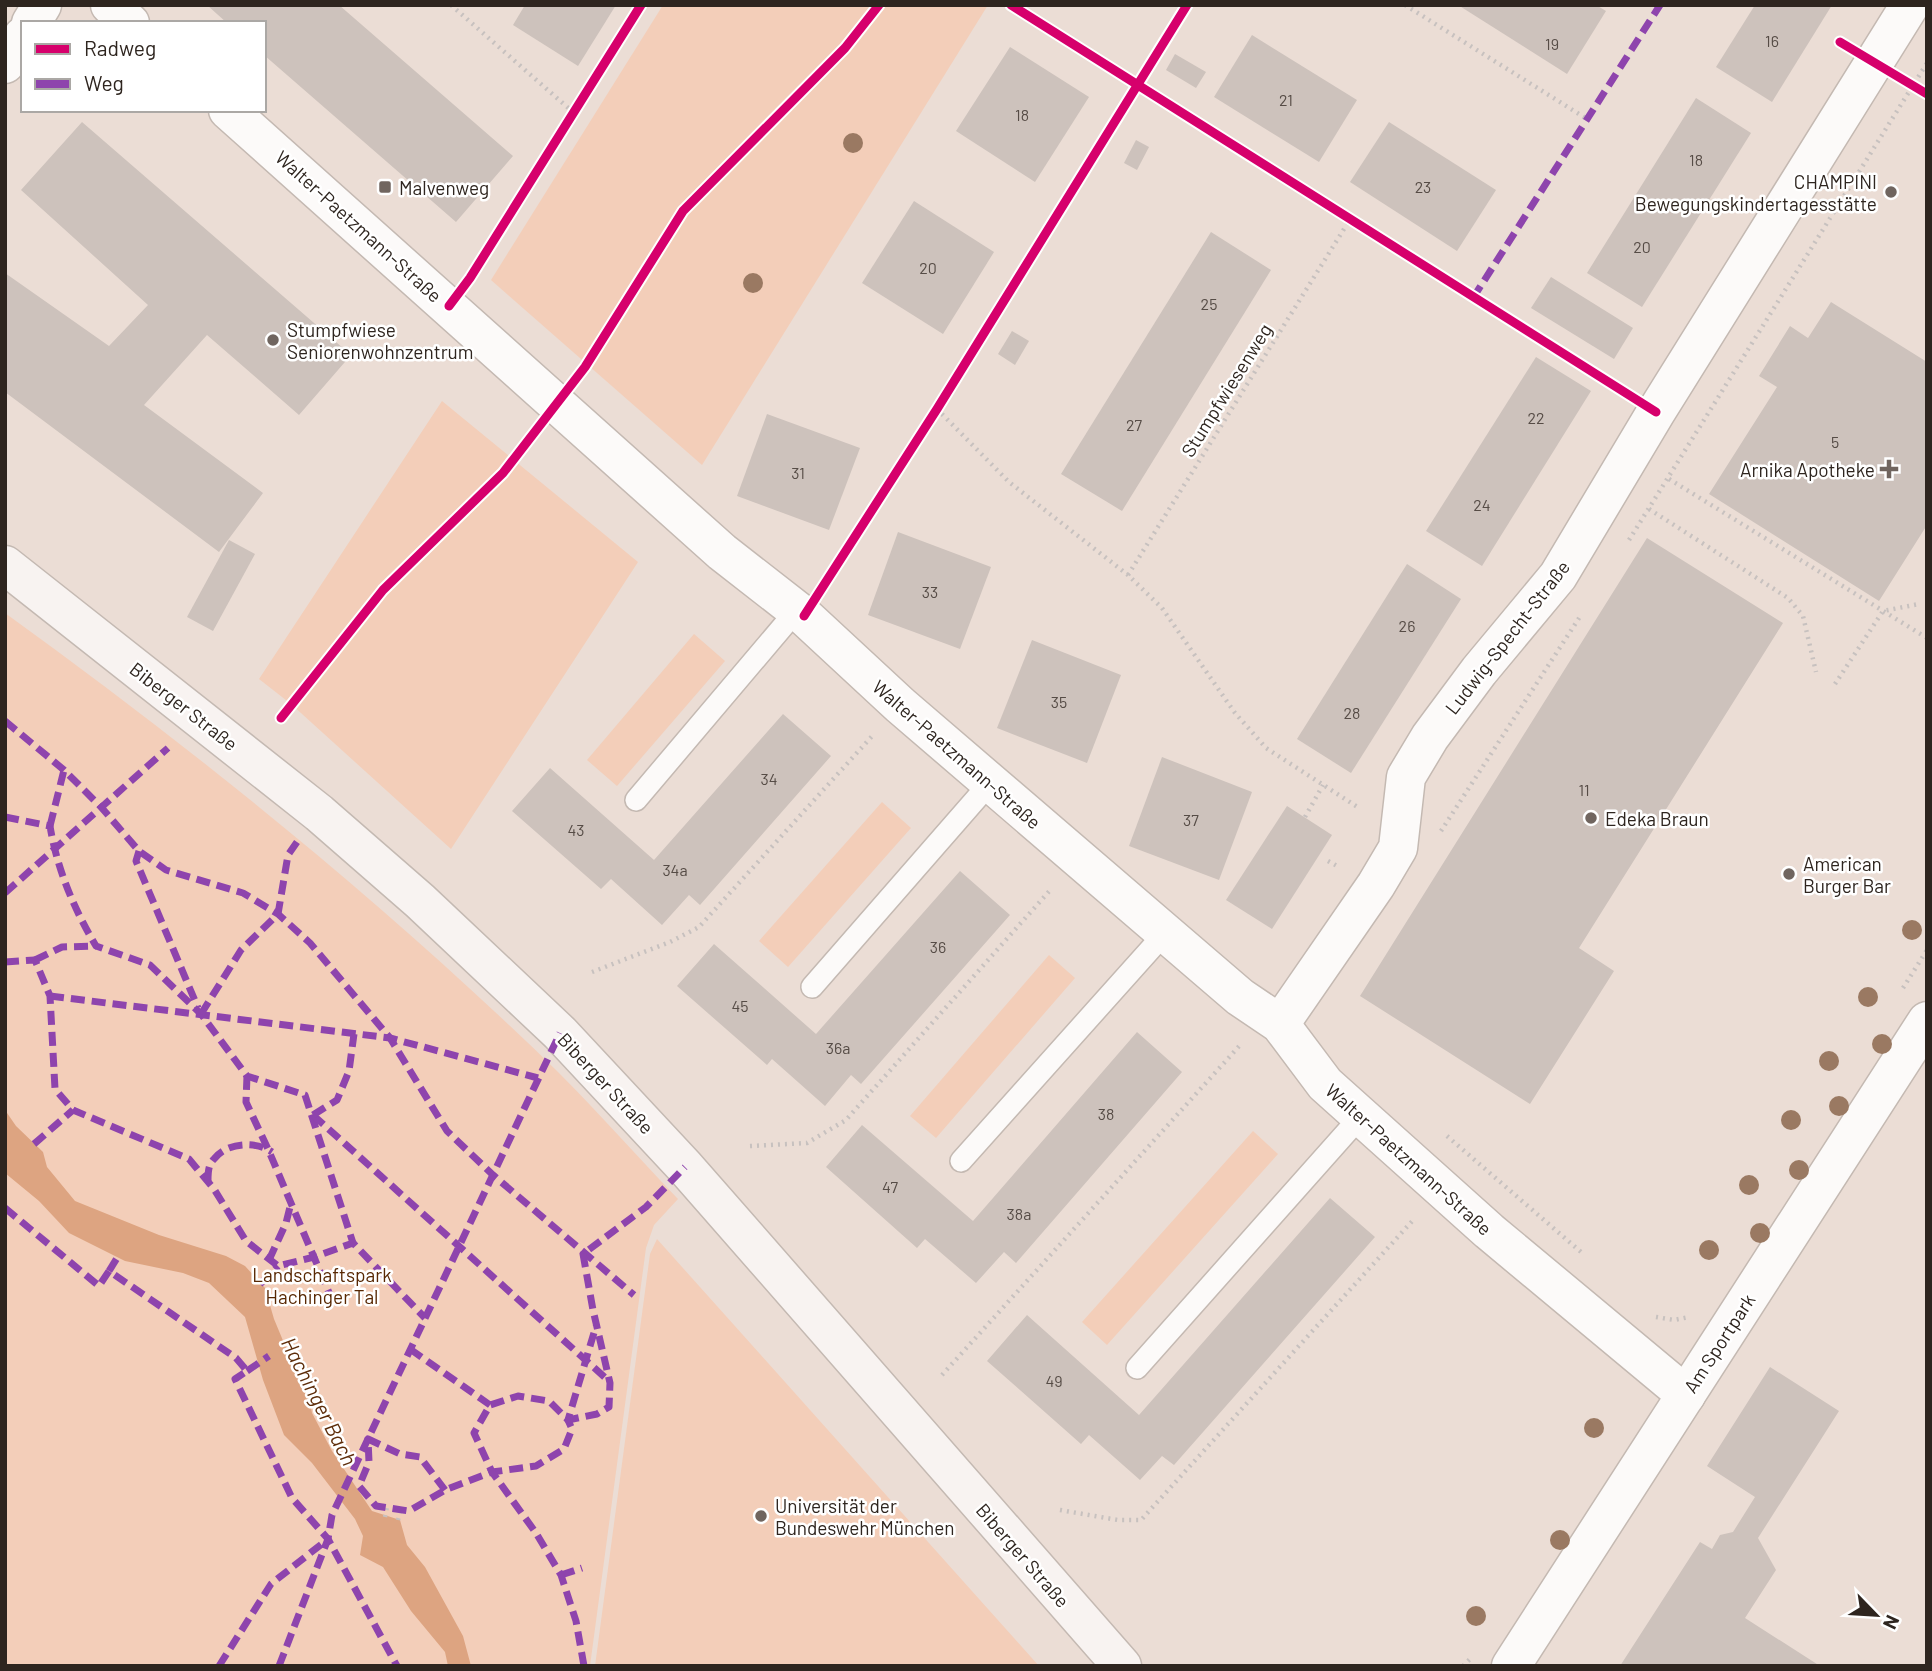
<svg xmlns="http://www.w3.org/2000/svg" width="1932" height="1671" viewBox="0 0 1932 1671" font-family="Barlow,sans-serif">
<rect width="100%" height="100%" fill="#ebddd5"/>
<g fill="#f3ceb9">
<polygon points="663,5 988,5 702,465 491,280"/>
<polygon points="442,401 638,562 451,849 291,704 259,679"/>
<path d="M 5,613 C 200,754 386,904 558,1072 C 599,1113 638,1157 678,1199 L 654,1225 L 646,1248 L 590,1666 L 5,1666 Z"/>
<polygon points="694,634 725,661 617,786 587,760"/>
<polygon points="882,802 911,828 788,967 759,941"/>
<polygon points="1049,955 1075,978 936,1138 910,1116"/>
<polygon points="1253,1131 1278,1154 1107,1345 1082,1322"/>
<polygon points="657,1239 1039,1666 595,1666 650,1254"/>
</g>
<polygon fill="#dda481" points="5,1110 16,1126 43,1152 47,1167 75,1201 159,1235 226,1256 245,1266 265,1288 274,1319 289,1355 306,1381 312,1413 332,1451 372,1511 400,1520 407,1545 425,1567 463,1636 471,1666 448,1666 445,1652 411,1611 383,1567 360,1555 363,1536 355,1519 312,1463 284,1435 263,1380 245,1317 209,1283 183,1273 125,1261 69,1233 39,1201 5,1173"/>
<g fill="#cdc2bc">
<polygon points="207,5 339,5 513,156 456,222 264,55 264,23 227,23"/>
<polygon points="525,5 616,5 578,66 513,25"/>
<polygon points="1458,5 1596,5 1606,11 1567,74"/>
<polygon points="1755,5 1832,5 1772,102 1716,67"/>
<polygon points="1252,35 1357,100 1319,162 1214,97"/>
<polygon points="1010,47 1089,97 1035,182 956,131"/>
<polygon points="1175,54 1206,72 1196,88 1166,70"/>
<polygon points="1696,98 1751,133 1642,307 1587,273"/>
<polygon points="82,122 351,355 299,415 207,335 144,405 263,493 219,552 5,392 5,273 109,346 148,305 21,190"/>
<polygon points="1389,122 1496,190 1457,251 1350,182"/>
<polygon points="1136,140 1149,147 1137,170 1124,163"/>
<polygon points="914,201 994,252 943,334 862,283"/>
<polygon points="1211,232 1271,270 1122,511 1061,474"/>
<polygon points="1551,277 1633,328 1614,359 1531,308"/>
<polygon points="1831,302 1927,362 1927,525 1879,601 1709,494 1777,387 1759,376 1790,326 1808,338"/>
<polygon points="1012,331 1029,341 1015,365 998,354"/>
<polygon points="1536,357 1591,391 1482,566 1426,531"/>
<polygon points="767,414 860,448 829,530 737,496"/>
<polygon points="898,532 991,567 960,649 868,615"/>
<polygon points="1647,538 1783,623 1579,948 1614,971 1530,1104 1360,996"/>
<polygon points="229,540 255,554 213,631 187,617"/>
<polygon points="1407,564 1461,599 1351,773 1297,739"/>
<polygon points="1032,640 1121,675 1087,763 997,728"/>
<polygon points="783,714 831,756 700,905 689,895 662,925 611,879 601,889 512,811 550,768 654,860"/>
<polygon points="1162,757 1252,792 1219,880 1129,846"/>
<polygon points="1287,806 1332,835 1272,929 1226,900"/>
<polygon points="960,871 1010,915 861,1084 851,1075 825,1106 772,1059 767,1065 677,986 714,944 816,1034"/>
<polygon points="1137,1032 1182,1072 1016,1263 1004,1252 976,1283 925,1239 917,1248 826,1167 862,1125 973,1221"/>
<polygon points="1330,1198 1375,1237 1174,1465 1162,1456 1140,1480 1089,1435 1081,1444 987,1361 1027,1315 1139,1415"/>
<polygon points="1770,1367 1839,1411 1758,1538 1776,1570 1745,1618 1820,1666 1620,1666 1700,1542 1712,1549 1720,1535 1733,1532 1755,1497 1707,1466"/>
</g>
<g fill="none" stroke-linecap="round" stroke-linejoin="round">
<defs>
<g id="lane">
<polyline points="636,800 796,611"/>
<polyline points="812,987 990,783"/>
<polyline points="961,1161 1165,933"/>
<polyline points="1137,1368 1361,1116"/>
</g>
<g id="street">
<polyline points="110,5 130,23"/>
<polyline points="31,23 42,5"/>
<polyline points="5,64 23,36"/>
<polyline points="228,110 722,552 804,616 900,705 1240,997 1280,1024 1325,1084 1489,1231 1686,1395"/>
<polyline points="1280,1024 1376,885 1398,848 1406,777 1430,737 1479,671 1558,576 1656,412 1910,5"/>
<polyline points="1511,1666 1927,1021"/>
</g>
<polyline id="secondary" points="5,565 319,813 420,901 560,1033 685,1167 1122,1666"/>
</defs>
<use href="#lane" stroke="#c4b9b2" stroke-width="24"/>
<use href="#street" stroke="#c4b9b2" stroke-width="41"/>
<use href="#secondary" stroke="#c4b9b2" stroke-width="41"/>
<g stroke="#c7c1bf" stroke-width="4.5" stroke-dasharray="2 5" stroke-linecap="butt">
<polyline points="451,5 574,113"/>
<polyline points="1405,5 1587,119"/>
<polyline points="937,409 1009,482 1128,575 1162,608 1235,713 1266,748 1359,808"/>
<polyline points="1669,479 1927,638"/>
<polyline points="1649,509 1788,598 1803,616 1816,672"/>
<polyline points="1629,540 1927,63"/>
<polyline points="1128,575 1349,221"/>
<polyline points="1835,684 1883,611 1919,604"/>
<polyline points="1305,817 1323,785"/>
<polyline points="1441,831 1581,615"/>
<polyline points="1328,861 1339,867"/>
<polyline points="592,972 670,942 699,927 874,734"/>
<polyline points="1903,988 1927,950"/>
<polyline points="1447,1136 1581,1252"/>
<polyline points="750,1146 807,1143 846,1120 1052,888"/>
<polyline points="1656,1317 1674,1320 1689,1317"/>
<polyline points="942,1375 1242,1043"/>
<polyline points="1060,1510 1118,1520 1141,1520 1415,1218"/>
<polyline points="385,1517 387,1507"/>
<polyline points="398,1520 401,1509"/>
<polyline points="1463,1666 1472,1657"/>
</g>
<use href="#lane" stroke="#fcfaf9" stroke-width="21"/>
<use href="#street" stroke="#fcfaf9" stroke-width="38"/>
<use href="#secondary" stroke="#f8f3f1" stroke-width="38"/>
<g stroke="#8e44ad" stroke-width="7" stroke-dasharray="14 7" stroke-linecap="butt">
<polyline points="1473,298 1660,5"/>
<polyline points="5,721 64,770 101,807 139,851 166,870 243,893 278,914 310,943 390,1038 447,1131 493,1175 634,1295"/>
<path d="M 5,817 L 50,826 C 57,869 74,909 96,946 L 150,965 L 201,1014 L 247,1076 L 305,1095 L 353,1243"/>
<polyline points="50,826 64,770"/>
<polyline points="139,851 136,861 198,1008"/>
<polyline points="5,893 168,748"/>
<polyline points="35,960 62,947 96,946"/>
<polyline points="5,962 35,960 50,996 55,1089 73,1110 189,1159 214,1189 246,1241 278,1266 314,1257 353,1243 425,1318"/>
<polyline points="50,996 390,1038 538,1078"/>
<polyline points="201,1014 241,950 278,914 288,855 297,842"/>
<polyline points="247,1076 246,1102 268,1149 333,1302"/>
<polyline points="313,1115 610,1382"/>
<polyline points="313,1115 337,1100 349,1071 354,1034"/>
<polyline points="34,1144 73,1110"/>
<path d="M 208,1181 C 208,1173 208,1165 214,1159 C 227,1142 256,1141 272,1152"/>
<polyline points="5,1208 99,1286 109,1271 236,1358 247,1371 235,1379 292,1498 328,1539 397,1666"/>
<polyline points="269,1260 286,1223 291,1203"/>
<polyline points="109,1271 117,1258"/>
<polyline points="260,1284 278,1266"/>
<polyline points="410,1349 490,1405"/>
<polyline points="247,1371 269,1356"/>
<polyline points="445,1490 420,1457 400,1454 368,1439 369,1462 359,1486 376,1506 409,1511 445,1490 492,1472 536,1466 564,1449 572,1429 568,1420 596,1326"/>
<polyline points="561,1575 582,1568"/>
<polyline points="219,1666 271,1584 328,1539"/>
<polyline points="279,1666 328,1539 332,1515 560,1033"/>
<polyline points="584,1666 576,1621 561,1575 536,1533 492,1472 474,1433 490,1405 518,1396 549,1401 568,1420 597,1414 609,1407 610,1383 593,1310 583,1254 646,1207 685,1167"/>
</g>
<defs>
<g id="cycleway">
<polyline points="1011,5 1656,412"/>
<polyline points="1840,42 1927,94"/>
<polyline points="449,306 470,278 641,5"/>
<polyline points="804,616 937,409 1187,5"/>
<polyline points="281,718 383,590 503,473 585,367 683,211 845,48 879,5"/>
</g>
</defs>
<use href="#cycleway" stroke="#fff" stroke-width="13"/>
<use href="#cycleway" stroke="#d6006c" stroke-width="9"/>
</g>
<g fill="#9a7962">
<circle cx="853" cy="143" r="10"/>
<circle cx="753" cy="283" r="10"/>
<circle cx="1912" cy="930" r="10"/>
<circle cx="1868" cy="997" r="10"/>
<circle cx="1882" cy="1044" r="10"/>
<circle cx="1829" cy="1061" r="10"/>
<circle cx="1839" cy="1106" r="10"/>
<circle cx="1791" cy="1120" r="10"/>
<circle cx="1799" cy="1170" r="10"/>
<circle cx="1749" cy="1185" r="10"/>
<circle cx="1760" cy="1233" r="10"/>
<circle cx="1709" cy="1250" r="10"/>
<circle cx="1594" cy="1428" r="10"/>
<circle cx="1560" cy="1540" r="10"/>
<circle cx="1476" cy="1616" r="10"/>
</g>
<g fill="#70655f" stroke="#fff" stroke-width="2.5">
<rect x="378" y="180" width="14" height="14" rx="3.5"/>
<circle cx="1891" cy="192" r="7"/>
<circle cx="273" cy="340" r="7"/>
<path d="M1885.5 458.5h7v7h7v7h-7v7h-7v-7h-7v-7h7z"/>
<circle cx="1591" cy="818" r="7"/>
<circle cx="1789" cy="874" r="7"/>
<circle cx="761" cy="1516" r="7"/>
</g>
<g text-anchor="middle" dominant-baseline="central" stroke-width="5" stroke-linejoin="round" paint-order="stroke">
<g font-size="16" fill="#564c46">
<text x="1772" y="40">16</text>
<text x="1552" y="43">19</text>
<text x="1286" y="99">21</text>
<text x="1022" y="114">18</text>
<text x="1696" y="159">18</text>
<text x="1423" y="186">23</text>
<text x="1642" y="246">20</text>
<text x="928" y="267">20</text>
<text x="1209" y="303">25</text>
<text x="1536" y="417">22</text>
<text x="1134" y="424">27</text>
<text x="1835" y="441">5</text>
<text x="798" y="472">31</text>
<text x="1482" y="504">24</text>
<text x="930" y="591">33</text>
<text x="1407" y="625">26</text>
<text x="1059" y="701">35</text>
<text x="1352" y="712">28</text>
<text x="769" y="778">34</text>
<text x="1584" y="789">11</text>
<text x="1191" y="819">37</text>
<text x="576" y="829">43</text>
<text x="675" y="869">34a</text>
<text x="938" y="946">36</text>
<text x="740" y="1005">45</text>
<text x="838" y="1047">36a</text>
<text x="1106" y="1113">38</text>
<text x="890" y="1186">47</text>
<text x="1019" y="1213">38a</text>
<text x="1054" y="1380">49</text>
</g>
<g font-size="19" fill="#2e251f" stroke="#fff" text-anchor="start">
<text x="1877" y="181" text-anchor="end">CHAMPINI<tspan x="1877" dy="22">Bewegungskindertagesstätte</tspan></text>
<text x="399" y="187">Malvenweg</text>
<text x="287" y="329">Stumpfwiese<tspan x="287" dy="22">Seniorenwohnzentrum</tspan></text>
<text x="1875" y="469" text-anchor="end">Arnika Apotheke</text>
<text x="1605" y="818">Edeka Braun</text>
<text x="1803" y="863">American<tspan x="1803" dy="22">Burger Bar</tspan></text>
<text x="775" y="1505">Universität der<tspan x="775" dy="22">Bundeswehr München</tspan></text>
</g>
<g font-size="19" fill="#2e251f" stroke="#fff">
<text transform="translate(359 226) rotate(42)">Walter-Paetzmann-Straße</text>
<text transform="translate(1226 390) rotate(-58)">Stumpfwiesenweg</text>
<text transform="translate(1507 637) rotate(-52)">Ludwig-Specht-Straße</text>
<text transform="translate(184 706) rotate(38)">Biberger Straße</text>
<text transform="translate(957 754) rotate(41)">Walter-Paetzmann-Straße</text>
<text transform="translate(606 1083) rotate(47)">Biberger Straße</text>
<text transform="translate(1409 1159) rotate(42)">Walter-Paetzmann-Straße</text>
<text transform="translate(1719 1343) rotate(-57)">Am Sportpark</text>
<text transform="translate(1023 1555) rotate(49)">Biberger Straße</text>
</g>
<g font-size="19" fill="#582803" stroke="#fff">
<text x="322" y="1274">Landschaftspark<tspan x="322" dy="22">Hachinger Tal</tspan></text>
</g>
<g font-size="21" font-style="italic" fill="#5e2d0a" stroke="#fff">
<text transform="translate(320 1401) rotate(63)">Hachinger Bach</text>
</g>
</g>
<rect width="1932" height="1671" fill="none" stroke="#2e251f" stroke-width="14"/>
<rect x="21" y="21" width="245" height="91" fill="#ffffff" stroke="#aba8a5" stroke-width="2"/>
<rect x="35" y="44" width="35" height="10" fill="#d6006c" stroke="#aba8a5" stroke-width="2"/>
<text x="84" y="56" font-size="21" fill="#2e251f">Radweg</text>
<rect x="35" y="79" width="35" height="10" fill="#8e44ad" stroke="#aba8a5" stroke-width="2"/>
<text x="84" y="91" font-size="21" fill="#2e251f">Weg</text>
<g transform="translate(1876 1615) rotate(115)" stroke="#ffffff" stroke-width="5" paint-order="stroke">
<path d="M0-5L12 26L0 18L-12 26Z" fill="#2e251f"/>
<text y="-10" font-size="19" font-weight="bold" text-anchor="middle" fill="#2e251f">N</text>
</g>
</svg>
